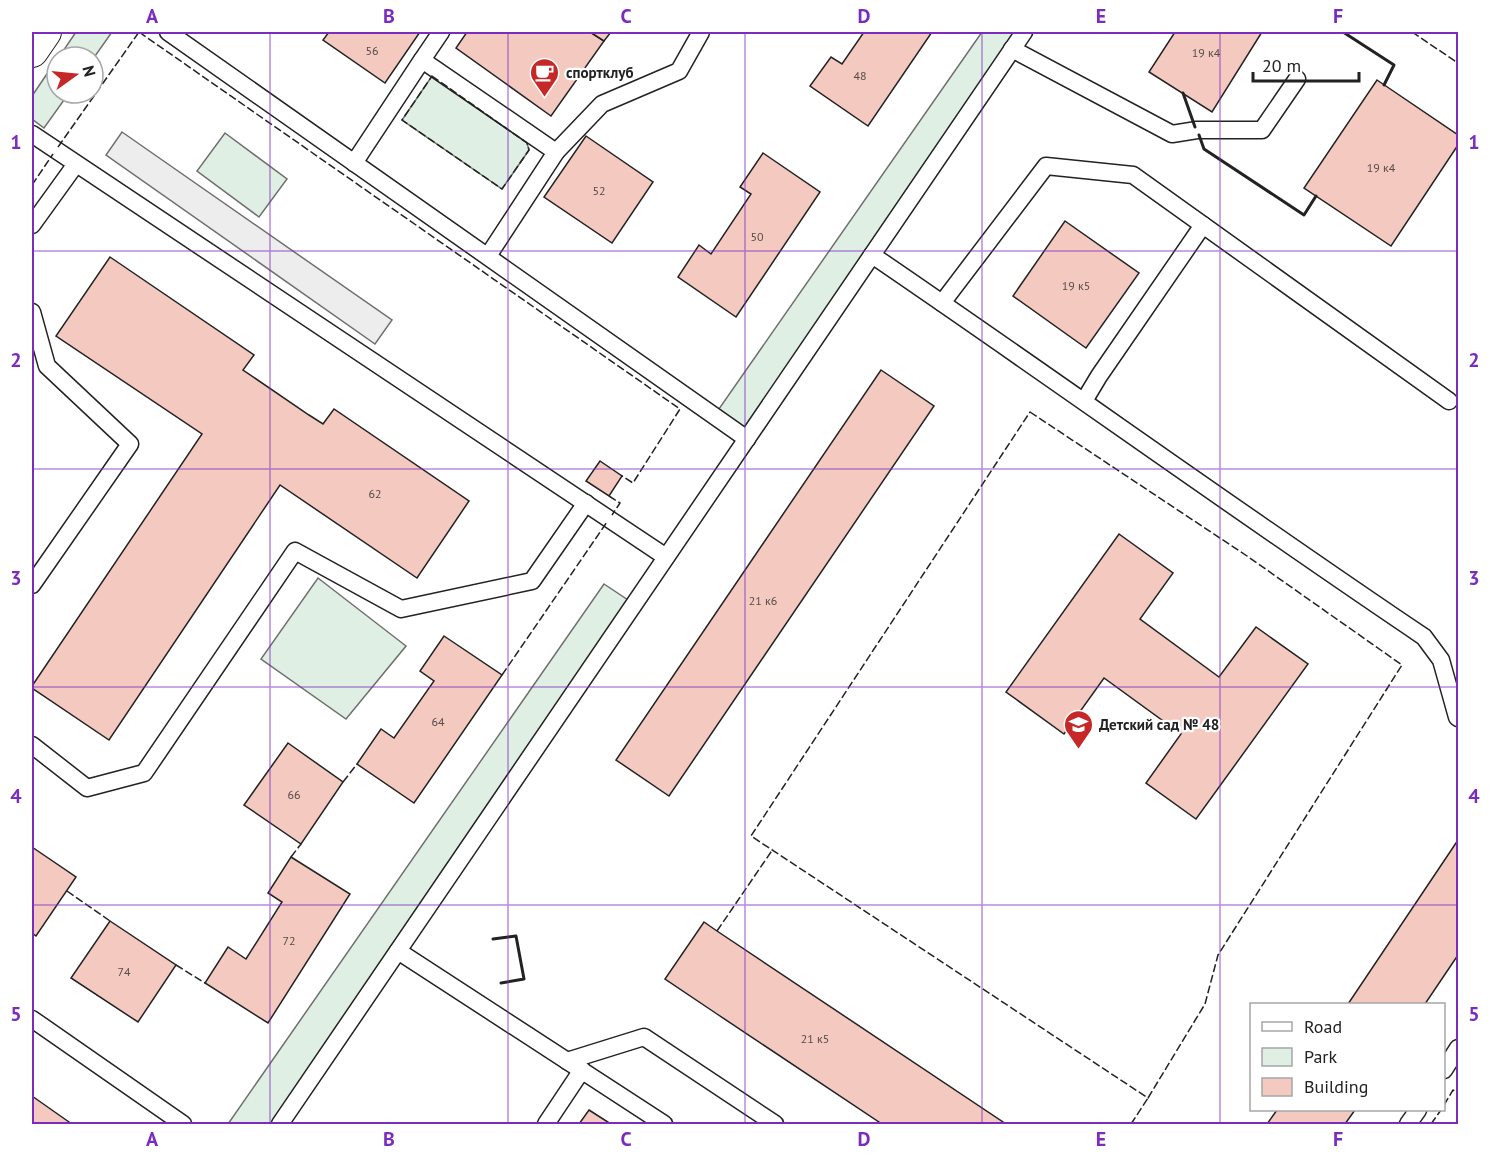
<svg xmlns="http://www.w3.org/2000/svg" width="1490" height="1156" viewBox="0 0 1490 1156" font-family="'PT Sans',sans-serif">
<rect width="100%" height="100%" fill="#fff"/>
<g fill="#e0efe3" stroke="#6f6f6f" stroke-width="1.5">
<polygon points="76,32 112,32 93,59 93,57 59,57"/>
<polygon points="982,32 1024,32 747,439 714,416"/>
<polygon points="57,59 57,93 69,93 44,128 32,119 32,96"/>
<polygon points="432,76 527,143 529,150 502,189 402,120"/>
<polygon points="225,133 287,179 259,217 197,171"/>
<polygon points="318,578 406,646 346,719 261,659"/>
<polygon points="604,584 634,604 280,1124 228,1124"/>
</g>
<polygon fill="#ededed" stroke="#6f6f6f" stroke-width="1.5" points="122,132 392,320 375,344 106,155"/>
<g fill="#f3c9c0" stroke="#222" stroke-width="1.5">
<polygon points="329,32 420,32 385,83 323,40"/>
<polygon points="467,32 590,32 604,41 551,116 456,48"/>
<polygon points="590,32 611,32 604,41"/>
<polygon points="864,32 932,32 868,126 810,86 831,57 842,64"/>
<polygon points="1175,32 1262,32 1212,112 1149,72"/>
<polygon points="1377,80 1458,135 1458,145 1391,246 1304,188"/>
<polygon points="586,136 653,182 612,243 544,197"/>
<polygon points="763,153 820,192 736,317 678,277 699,245 711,254 751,194 740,187"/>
<polygon points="1065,221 1139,273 1086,348 1013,296"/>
<polygon points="110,257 254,355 243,370 309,415 323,424 334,409 469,501 417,578 280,485 109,740 32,688 32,686 202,434 56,336"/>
<polygon points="881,370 934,406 669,796 616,760"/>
<polygon points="600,461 622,476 609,496 586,481"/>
<polygon points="1119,534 1173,573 1140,619 1219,677 1256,627 1308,664 1196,819 1146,783 1181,734 1104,678 1064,734 1006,692"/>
<polygon points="444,636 502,675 414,803 357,764 381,729 394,738 434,681 420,671"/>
<polygon points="288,743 343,782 301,844 244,805"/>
<polygon points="1458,840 1458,955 1425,1004 1348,1004"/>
<polygon points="32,847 76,877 36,936 32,933"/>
<polygon points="291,857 350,894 268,1023 205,983 228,947 246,959 282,902 268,893"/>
<polygon points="110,921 176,965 138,1022 71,978"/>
<polygon points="704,922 717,931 1006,1124 882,1124 717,1014 665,979"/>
<polygon points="32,1096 69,1122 67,1124 32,1124"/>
<polygon points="589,1110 611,1124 579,1124"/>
<polygon points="1277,1110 1355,1110 1345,1124 1267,1124"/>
</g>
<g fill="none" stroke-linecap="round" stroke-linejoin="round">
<defs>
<g id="lane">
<polyline points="168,32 747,439"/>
<polyline points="1012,49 1172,134 1197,130 1262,130 1297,79"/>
<polyline points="422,60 441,32"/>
<polyline points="32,134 666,557"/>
<polyline points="556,152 602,104 679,71 701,32"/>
<polyline points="354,163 422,60 556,152 488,256"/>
<polyline points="32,225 76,164"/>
<path d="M 872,255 C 1057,381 1238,512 1424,637 L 1441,660 L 1457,717 L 1458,718"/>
<polyline points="942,303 1046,166 1133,175 1449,401"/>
<polyline points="32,312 47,366 130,444 32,585"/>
<polyline points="1084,401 1099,376 1203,225"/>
<polyline points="32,745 87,788 144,773 295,551 401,609 532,581 586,503"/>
<polyline points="398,951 664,1124"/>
<polyline points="32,1019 183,1124"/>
<polyline points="567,1061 644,1037 775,1124"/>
<polyline points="1444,1070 1458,1048"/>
<polyline points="280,1124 1024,32"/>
<polyline points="546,1124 582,1070"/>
<polyline points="1408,1124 1418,1110"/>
</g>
<polyline id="street" points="32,51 45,32"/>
</defs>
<use href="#lane" stroke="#222" stroke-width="19"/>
<use href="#street" stroke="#222" stroke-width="34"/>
<use href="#lane" stroke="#fff" stroke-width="16"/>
<use href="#street" stroke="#fff" stroke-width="32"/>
<g stroke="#222" stroke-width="1.5" stroke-dasharray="8 3" stroke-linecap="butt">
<polyline points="139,32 680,409 633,483 622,476"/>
<polyline points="1412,32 1458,63"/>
<polygon points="432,76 527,143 529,150 502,189 402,120"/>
<polyline points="58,147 139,32"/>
<polyline points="32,185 53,154"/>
<polygon points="1030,412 1247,556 1402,665 1218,955 1205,1004 1148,1098 751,836"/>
<polyline points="609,496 620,503 612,515"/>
<polyline points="502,675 607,522"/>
<polyline points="343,782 357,764"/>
<polyline points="291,857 301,844"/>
<polyline points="67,891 110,921"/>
<polyline points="717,931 773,849"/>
<polyline points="176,965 205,983"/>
<polyline points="1444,1105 1453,1090 1458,1093"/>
<polyline points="1131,1124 1148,1098"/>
<polyline points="1431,1124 1441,1110"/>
</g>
<g stroke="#222" stroke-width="3">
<polyline points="1343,32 1394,65 1384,85"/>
<polyline points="1183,93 1195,127"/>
<polyline points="1199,135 1204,149 1304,215 1316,196"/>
<polyline points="493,939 516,936 524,979 501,983"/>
</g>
</g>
<path fill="none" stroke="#7b2cbf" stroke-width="1.5" stroke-opacity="0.55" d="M 270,32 L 270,1124M 508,32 L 508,1124M 745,32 L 745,1124M 982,32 L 982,1124M 1220,32 L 1220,1124M 32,251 L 1458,251M 32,469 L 1458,469M 32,687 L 1458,687M 32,905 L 1458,905"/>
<defs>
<symbol id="cafe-pin" viewBox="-11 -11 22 30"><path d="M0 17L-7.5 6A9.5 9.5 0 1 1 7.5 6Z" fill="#c62828" stroke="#fff"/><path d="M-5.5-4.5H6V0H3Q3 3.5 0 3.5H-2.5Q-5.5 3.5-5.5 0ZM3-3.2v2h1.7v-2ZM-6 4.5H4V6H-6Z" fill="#fff"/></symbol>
<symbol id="school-pin" viewBox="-11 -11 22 30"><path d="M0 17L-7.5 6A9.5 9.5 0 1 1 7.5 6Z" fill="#c62828" stroke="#fff"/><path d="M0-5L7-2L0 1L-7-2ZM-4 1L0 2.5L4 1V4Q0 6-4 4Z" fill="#fff"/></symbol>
</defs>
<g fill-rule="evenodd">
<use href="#cafe-pin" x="528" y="56" width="33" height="45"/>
<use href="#school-pin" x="1062" y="708" width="33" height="45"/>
</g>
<g text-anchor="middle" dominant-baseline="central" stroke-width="4.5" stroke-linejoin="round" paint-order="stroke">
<g font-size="12" fill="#564c4a">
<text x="372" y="50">56</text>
<text x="1206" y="52">19 к4</text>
<text x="860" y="75">48</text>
<text x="1381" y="167">19 к4</text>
<text x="599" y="190">52</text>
<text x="757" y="236">50</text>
<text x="1076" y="285">19 к5</text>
<text x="375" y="493">62</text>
<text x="763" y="600">21 к6</text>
<text x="438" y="721">64</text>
<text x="294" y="794">66</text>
<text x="289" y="940">72</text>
<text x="124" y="971">74</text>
<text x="815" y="1038">21 к5</text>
</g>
<g font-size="15" font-weight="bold" fill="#222" stroke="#fff" text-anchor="start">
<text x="566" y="72">спортклуб</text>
<text x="1099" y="724">Детский сад № 48</text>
</g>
</g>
<rect width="1490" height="1156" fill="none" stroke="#ffffff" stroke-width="66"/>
<rect x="1250" y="1003" width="195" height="108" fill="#ffffff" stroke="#a7a7a7" stroke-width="1.5"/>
<rect x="1262" y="1022" width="30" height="9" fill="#ffffff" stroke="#a7a7a7" stroke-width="1.5"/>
<text x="1304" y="1033" font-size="18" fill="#222222">Road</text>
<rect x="1262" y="1048" width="30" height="18" fill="#e0efe3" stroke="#a7a7a7" stroke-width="1.5"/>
<text x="1304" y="1063" font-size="18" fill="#222222">Park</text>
<rect x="1262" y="1078" width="30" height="18" fill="#f3c9c0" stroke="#a7a7a7" stroke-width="1.5"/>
<text x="1304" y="1093" font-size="18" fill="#222222">Building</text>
<g transform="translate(75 75) rotate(75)"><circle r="28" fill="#ffffff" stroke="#a7a7a7" stroke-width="1.5"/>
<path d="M0-4.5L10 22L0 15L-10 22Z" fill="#c62828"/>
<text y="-9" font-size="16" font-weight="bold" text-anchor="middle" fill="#222222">N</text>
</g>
<path d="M1253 72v9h106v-9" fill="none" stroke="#222222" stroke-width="3"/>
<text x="1262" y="72" font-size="18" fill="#222222" stroke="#ffffff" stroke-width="4.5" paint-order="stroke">20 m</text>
<rect x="33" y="33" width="1424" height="1090" fill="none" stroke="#7b2cbf" stroke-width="2"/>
<g font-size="20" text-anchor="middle" font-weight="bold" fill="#7b2cbf">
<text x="152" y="23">A</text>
<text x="389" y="23">B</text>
<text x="626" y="23">C</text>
<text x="864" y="23">D</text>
<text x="1101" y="23">E</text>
<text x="1338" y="23">F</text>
<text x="16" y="149">1</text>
<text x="1474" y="149">1</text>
<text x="16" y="367">2</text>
<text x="1474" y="367">2</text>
<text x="16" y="585">3</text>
<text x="1474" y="585">3</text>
<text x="16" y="803">4</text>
<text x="1474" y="803">4</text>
<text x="16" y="1021">5</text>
<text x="1474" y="1021">5</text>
<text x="152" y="1146">A</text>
<text x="389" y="1146">B</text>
<text x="626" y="1146">C</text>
<text x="864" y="1146">D</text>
<text x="1101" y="1146">E</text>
<text x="1338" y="1146">F</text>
</g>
</svg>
